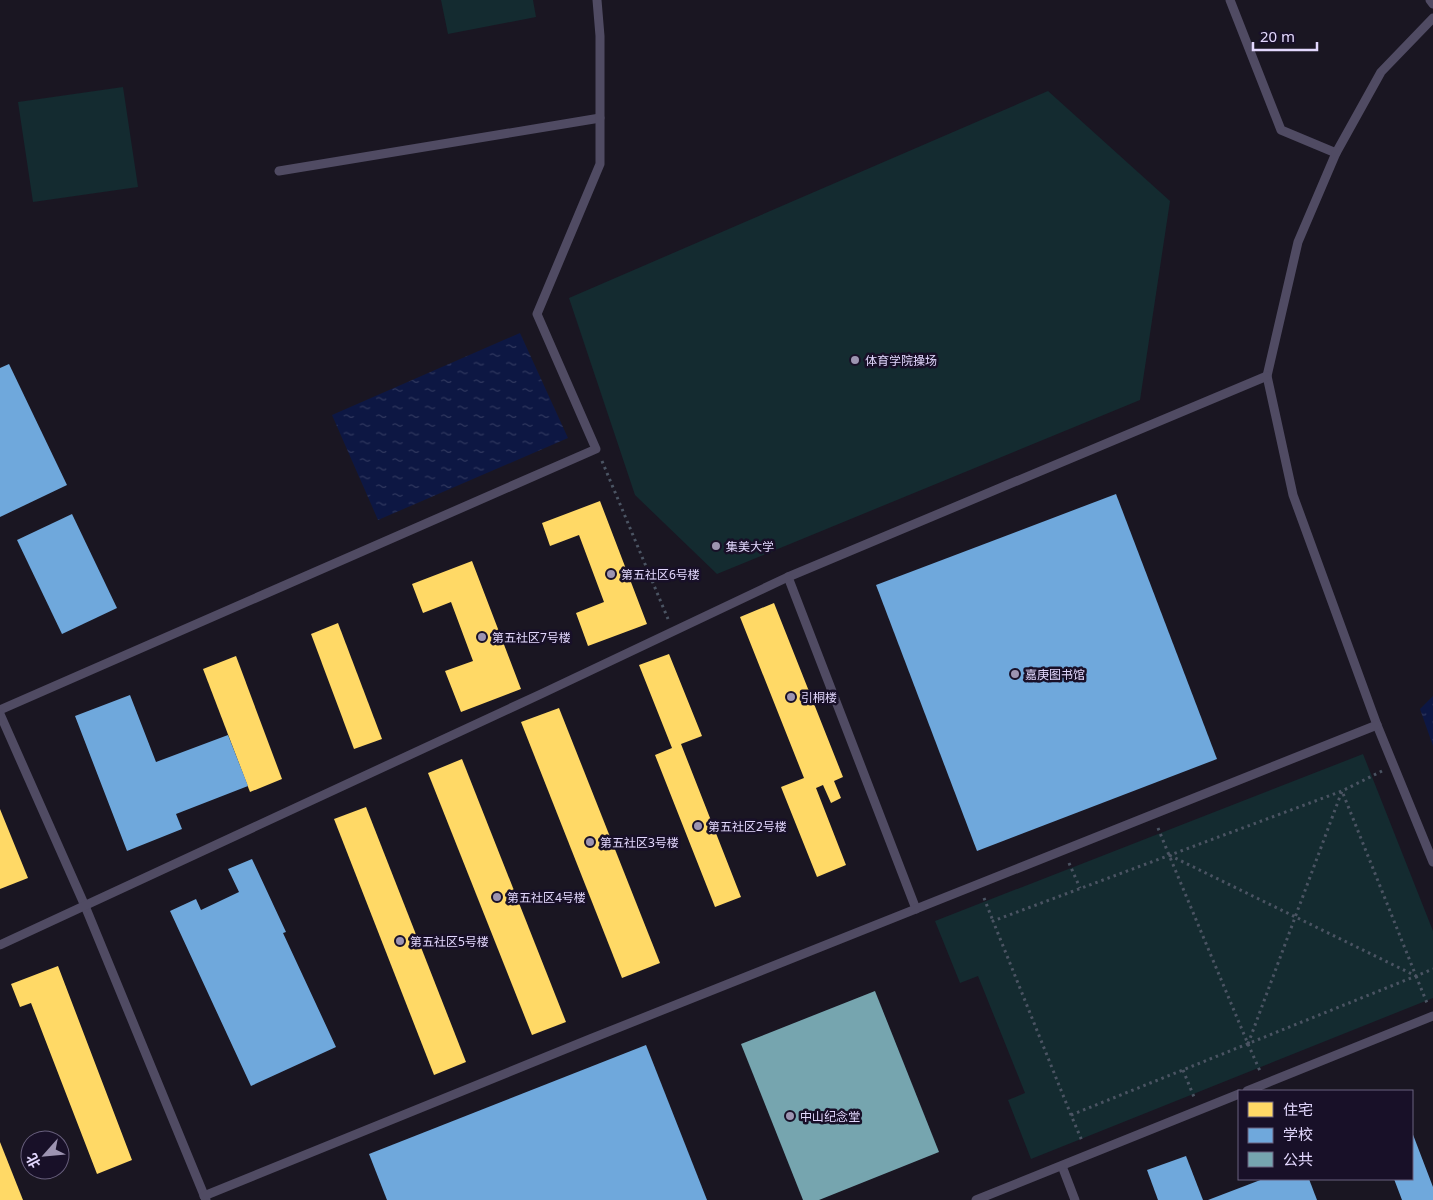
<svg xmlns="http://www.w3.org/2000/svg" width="1433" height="1200" viewBox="0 0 1433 1200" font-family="'Noto Sans','Noto Sans SC',sans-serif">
<defs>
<pattern id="water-ripples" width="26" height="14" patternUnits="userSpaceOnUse" patternTransform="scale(1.25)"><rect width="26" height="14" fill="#0d1743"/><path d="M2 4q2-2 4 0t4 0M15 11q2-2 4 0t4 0" fill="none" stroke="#30385f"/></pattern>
</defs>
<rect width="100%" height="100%" fill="#1a1622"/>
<g fill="#142b30">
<polygon points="441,0 533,0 536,17 448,34"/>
<polygon points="123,87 138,187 33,202 18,102"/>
<polygon points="1048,91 1170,201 1140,400 717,574 635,495 569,298"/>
<polygon points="1363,754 1433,931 1433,998 1031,1159 1008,1100 1025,1093 978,976 960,983 935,921"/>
</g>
<g fill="url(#water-ripples)">
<polygon points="520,333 568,438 378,520 332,415"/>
<polygon points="1433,696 1433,746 1420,709"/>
</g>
<g fill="#ffd966">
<polygon points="600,501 647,624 588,646 576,613 604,602 579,535 550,546 542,523"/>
<polygon points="472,561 521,689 461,712 445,671 473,661 451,602 423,613 412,584"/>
<polygon points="774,603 843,777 834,781 841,798 831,803 823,785 816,788 846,865 817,877 781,787 804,778 740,617"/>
<polygon points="338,623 382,739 354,749 311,634"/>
<polygon points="669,654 702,736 681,744 741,897 715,907 655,755 672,748 639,665"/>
<polygon points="236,656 282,779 250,792 203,669"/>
<polygon points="559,708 660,963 622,978 521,722"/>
<polygon points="462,759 566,1022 532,1035 428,773"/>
<polygon points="366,807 466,1062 434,1075 334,819"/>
<polygon points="0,809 28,878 0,889"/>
<polygon points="58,966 132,1160 97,1174 31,1003 20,1007 11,984"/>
<polygon points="0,1142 23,1200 0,1200"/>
</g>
<g fill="#6fa8dc">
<polygon points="9,364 67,485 0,517 0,368"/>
<polygon points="1116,494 1217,759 977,851 876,585"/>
<polygon points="72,514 117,608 62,634 17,540"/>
<polygon points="130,695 156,762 228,735 248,786 176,814 182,829 127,851 75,716"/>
<polygon points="252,859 286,932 283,933 336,1047 251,1086 170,911 196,899 201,910 239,892 228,869"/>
<polygon points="646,1045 707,1200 387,1200 369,1154"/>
<polygon points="1412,1132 1433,1187 1433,1200 1402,1200 1394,1179 1412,1179"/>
<polygon points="1186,1156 1203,1200 1158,1200 1147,1170"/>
<polygon points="1263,1179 1309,1179 1317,1200 1208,1200"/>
</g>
<polygon fill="#76a5af" points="875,991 939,1152 819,1200 803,1200 741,1044"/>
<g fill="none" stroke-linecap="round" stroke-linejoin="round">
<g stroke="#4b5463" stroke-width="3" stroke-dasharray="2.5 4" stroke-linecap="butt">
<polyline points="602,461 668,619"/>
<polyline points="1382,771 1342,791 1248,1044 1169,855 1416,976 1433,969"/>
<polyline points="1158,828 1169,855"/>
<polyline points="1069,863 1080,888"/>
<polyline points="984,898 993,921"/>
<polyline points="1416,976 1427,1003"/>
<polyline points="1248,1044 1260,1071"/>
<polyline points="1183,1070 1194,1097"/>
<polyline points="1071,1115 1416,976 1342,791 993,921 1071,1115 1082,1141"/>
</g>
<g stroke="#504b63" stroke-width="9">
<polyline points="1230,0 1281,130 1336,153"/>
<polyline points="1430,0 1433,4"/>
<polyline points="1433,18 1381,72 1336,153 1298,242 1267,376 1293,495 1377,725 1433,862"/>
<polyline points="279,171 600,118"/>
<polyline points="788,577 916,909"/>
<polyline points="0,710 596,449 537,314 600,164 600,36 597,0"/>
<polyline points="0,714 85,906 206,1200"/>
<polyline points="0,945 541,694 788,577 1267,376"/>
<polyline points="1247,1091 1433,1016"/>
<polyline points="1062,1166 1075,1200"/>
<polyline points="204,1196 590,1039 1377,725"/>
<polyline points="976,1200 1239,1094"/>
</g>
</g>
<g fill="#9d94b1" stroke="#181028" stroke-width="2">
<circle cx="855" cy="360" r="5"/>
<circle cx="716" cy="546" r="5"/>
<circle cx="611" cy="574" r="5"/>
<circle cx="482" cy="637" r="5"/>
<circle cx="1015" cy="674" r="5"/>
<circle cx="791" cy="697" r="5"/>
<circle cx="698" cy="826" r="5"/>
<circle cx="590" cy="842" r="5"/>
<circle cx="497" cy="897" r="5"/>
<circle cx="400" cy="941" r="5"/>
<circle cx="790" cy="1116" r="5"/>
</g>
<g text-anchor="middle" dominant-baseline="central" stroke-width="5" stroke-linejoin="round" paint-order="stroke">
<g font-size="12" fill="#e3d8fe" stroke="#181028" text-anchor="start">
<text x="865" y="360">体育学院操场</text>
<text x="726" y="546">集美大学</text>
<text x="621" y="574">第五社区6号楼</text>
<text x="492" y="637">第五社区7号楼</text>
<text x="1025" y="674">嘉庚图书馆</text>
<text x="801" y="697">引桐楼</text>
<text x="708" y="826">第五社区2号楼</text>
<text x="600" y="842">第五社区3号楼</text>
<text x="507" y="897">第五社区4号楼</text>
<text x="410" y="941">第五社区5号楼</text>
<text x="800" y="1116">中山纪念堂</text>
</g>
</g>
<rect x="1238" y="1090" width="175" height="90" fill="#181028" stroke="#69607e"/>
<rect x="1248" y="1102" width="25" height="15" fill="#ffd966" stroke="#69607e"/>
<text x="1283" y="1115" font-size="15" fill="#e3d8fe">住宅</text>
<rect x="1248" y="1128" width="25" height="15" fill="#6fa8dc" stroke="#69607e"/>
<text x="1283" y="1140" font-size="15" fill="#e3d8fe">学校</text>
<rect x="1248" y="1152" width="25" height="15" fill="#76a5af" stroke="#69607e"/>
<text x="1283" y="1165" font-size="15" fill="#e3d8fe">公共</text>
<g transform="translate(45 1155) rotate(243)"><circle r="24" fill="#181028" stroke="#69607e"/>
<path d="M0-4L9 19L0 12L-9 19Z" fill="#9d94b1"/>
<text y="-8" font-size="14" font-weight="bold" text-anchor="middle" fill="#e3d8fe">北</text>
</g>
<path d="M1253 42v8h64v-8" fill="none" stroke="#e3d8fe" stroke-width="2.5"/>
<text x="1260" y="42" font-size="15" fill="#e3d8fe" stroke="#181028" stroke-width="4" paint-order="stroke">20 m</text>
</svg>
